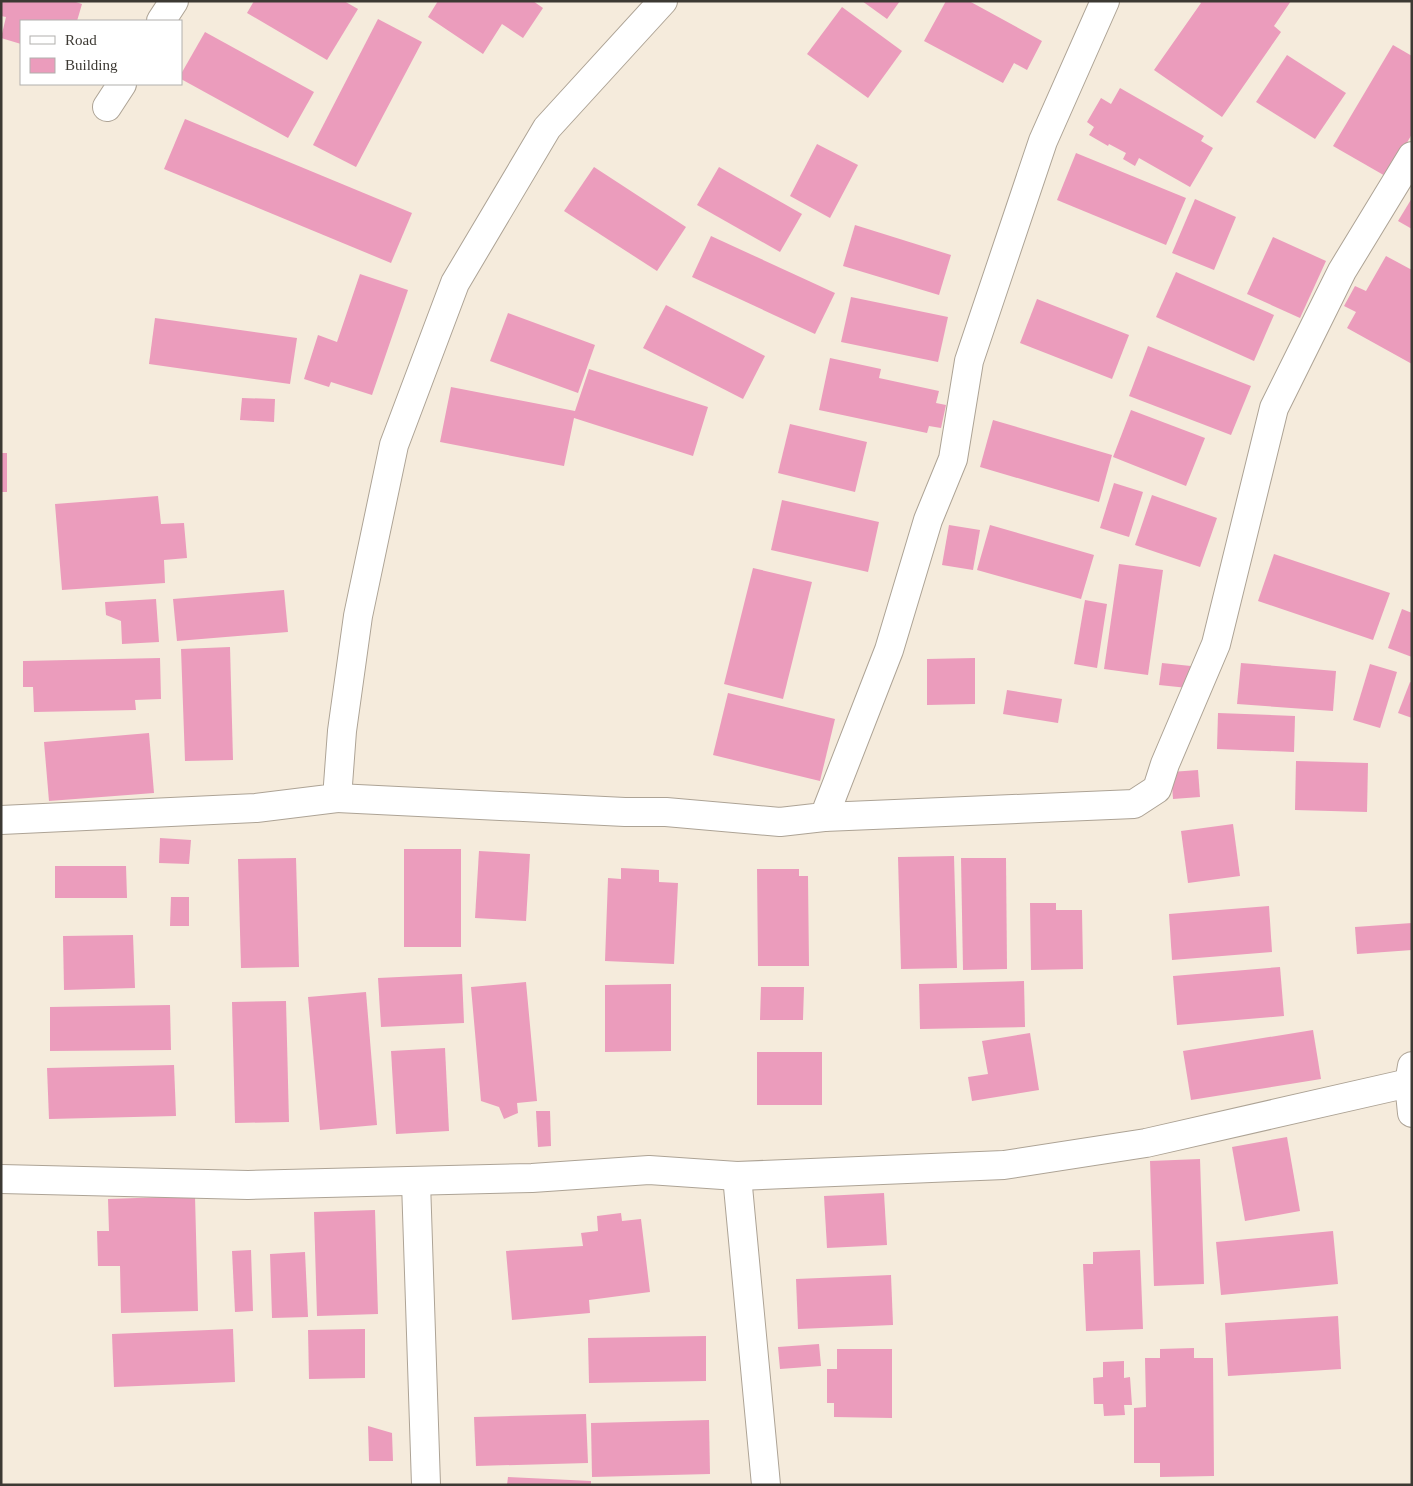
<svg xmlns="http://www.w3.org/2000/svg" width="1413" height="1486" viewBox="0 0 1413 1486" font-family="Georgia,serif">
<rect width="100%" height="100%" fill="#f5ebdc"/>
<g fill="#eb9cbc">
<polygon points="1,1 73,1 82,4 77,21 21,21 21,44 1,38 6,17 1,16"/>
<polygon points="254,1 344,1 358,9 327,60 247,13"/>
<polygon points="438,1 533,1 543,8 523,38 502,24 483,54 428,17"/>
<polygon points="862,1 900,1 887,19"/>
<polygon points="946,1 969,1 1042,41 1027,70 1014,63 1003,83 924,41"/>
<polygon points="1198,1 1291,1 1274,26 1281,32 1222,117 1154,70 1201,3"/>
<polygon points="842,7 902,51 868,98 807,54"/>
<polygon points="378,19 422,42 356,167 313,145"/>
<polygon points="205,32 314,92 288,138 181,79 181,74"/>
<polygon points="1393,45 1412,56 1412,134 1387,177 1333,146"/>
<polygon points="1287,55 1346,93 1315,139 1256,102"/>
<polygon points="1120,88 1204,136 1201,141 1213,148 1190,187 1139,158 1135,166 1123,159 1126,153 1109,144 1108,146 1089,135 1094,127 1087,122 1101,98 1111,104"/>
<polygon points="185,119 412,213 391,263 164,169"/>
<polygon points="817,144 858,165 830,218 790,196"/>
<polygon points="1076,153 1186,198 1166,245 1057,200"/>
<polygon points="594,167 686,227 657,271 564,211"/>
<polygon points="719,167 802,214 780,252 697,205"/>
<polygon points="1412,198 1412,229 1398,221"/>
<polygon points="1195,199 1236,217 1214,270 1172,253"/>
<polygon points="855,225 951,255 939,295 843,266"/>
<polygon points="711,236 835,293 815,334 692,277"/>
<polygon points="1273,237 1326,261 1300,318 1247,294"/>
<polygon points="1386,256 1412,270 1412,364 1347,328 1356,312 1344,306 1355,286 1366,291"/>
<polygon points="1176,272 1274,315 1254,361 1156,317"/>
<polygon points="360,274 408,290 372,395 331,382 329,387 304,379 318,335 337,342"/>
<polygon points="851,297 948,317 938,362 841,342"/>
<polygon points="1037,299 1129,335 1112,379 1020,343"/>
<polygon points="666,305 765,356 743,399 643,348"/>
<polygon points="508,313 595,345 578,393 490,361"/>
<polygon points="155,318 297,338 290,384 149,364"/>
<polygon points="1148,346 1251,386 1231,435 1129,396"/>
<polygon points="830,358 881,369 879,378 939,391 936,403 946,405 941,428 929,426 927,433 819,410"/>
<polygon points="589,369 708,407 693,456 574,418 564,466 440,442 451,387 575,411"/>
<polygon points="242,398 275,399 274,422 240,420"/>
<polygon points="1131,410 1205,438 1186,486 1113,457"/>
<polygon points="993,420 1112,455 1099,502 980,467"/>
<polygon points="790,424 867,442 855,492 778,473"/>
<rect x="1" y="453" width="6" height="39"/>
<polygon points="1114,483 1143,492 1129,537 1100,528"/>
<polygon points="1152,495 1217,518 1200,567 1135,545"/>
<polygon points="158,496 161,524 184,523 187,558 164,560 165,583 62,590 55,504"/>
<polygon points="782,500 879,522 868,572 771,550"/>
<polygon points="949,525 980,530 973,570 942,565"/>
<polygon points="990,525 1094,555 1081,599 977,570"/>
<polygon points="1274,554 1390,593 1373,640 1258,601"/>
<polygon points="1119,564 1163,570 1148,675 1104,669"/>
<polygon points="753,568 812,582 783,699 724,684"/>
<polygon points="284,590 288,632 177,641 173,599"/>
<polygon points="156,599 159,642 122,644 121,621 106,615 105,602"/>
<polygon points="1085,600 1107,604 1097,668 1074,664"/>
<polygon points="1402,609 1412,613 1412,657 1388,648"/>
<polygon points="230,647 233,760 185,761 181,649"/>
<polygon points="160,658 161,699 135,700 136,710 34,712 33,687 23,687 23,661"/>
<polygon points="975,658 975,704 927,705 927,659"/>
<polygon points="1162,663 1191,666 1188,688 1159,685"/>
<polygon points="1241,663 1336,671 1333,711 1237,704"/>
<polygon points="1370,664 1397,672 1380,728 1353,720"/>
<polygon points="1410,682 1412,683 1412,718 1398,713"/>
<polygon points="1007,690 1062,699 1058,723 1003,714"/>
<polygon points="728,693 835,719 820,781 713,755"/>
<polygon points="1218,713 1295,716 1294,752 1217,749"/>
<polygon points="149,733 154,793 49,801 44,742"/>
<polygon points="1296,761 1368,763 1367,812 1295,810"/>
<polygon points="1198,770 1200,797 1173,799 1171,772"/>
<polygon points="1233,824 1240,876 1188,883 1181,831"/>
<polygon points="160,838 191,840 189,864 159,863"/>
<rect x="404" y="849" width="57" height="98"/>
<polygon points="479,851 530,854 526,921 475,918"/>
<polygon points="954,856 957,968 901,969 898,857"/>
<polygon points="296,858 299,967 241,968 238,859"/>
<polygon points="961,858 1006,858 1007,969 963,970"/>
<polygon points="55,866 126,866 127,898 55,898"/>
<polygon points="621,868 659,870 659,882 678,883 674,964 605,961 608,878 621,879"/>
<polygon points="757,869 799,869 799,876 808,876 809,966 758,966"/>
<polygon points="171,897 189,897 189,926 170,926"/>
<polygon points="1030,903 1056,903 1056,910 1082,910 1083,969 1031,970"/>
<polygon points="1269,906 1272,952 1172,960 1169,914"/>
<polygon points="1412,923 1412,950 1357,954 1355,927"/>
<polygon points="133,935 135,988 64,990 63,936"/>
<polygon points="1280,967 1284,1016 1177,1025 1173,976"/>
<polygon points="462,974 464,1023 381,1027 378,978"/>
<polygon points="1024,981 1025,1027 920,1029 919,984"/>
<polygon points="526,982 537,1101 517,1103 518,1113 504,1119 499,1107 481,1101 471,987"/>
<polygon points="671,984 671,1051 605,1052 605,985"/>
<polygon points="761,987 804,987 803,1020 760,1020"/>
<polygon points="366,992 377,1125 320,1130 308,997"/>
<polygon points="286,1001 289,1122 235,1123 232,1002"/>
<polygon points="170,1005 171,1050 50,1051 50,1007"/>
<polygon points="1313,1030 1321,1079 1191,1100 1183,1051"/>
<polygon points="1030,1033 1039,1090 972,1101 968,1077 988,1074 982,1041"/>
<polygon points="445,1048 449,1131 396,1134 391,1051"/>
<rect x="757" y="1052" width="65" height="53"/>
<polygon points="174,1065 176,1116 49,1119 47,1068"/>
<polygon points="536,1111 550,1111 551,1146 538,1147"/>
<polygon points="1287,1137 1300,1211 1245,1221 1232,1147"/>
<polygon points="1200,1159 1204,1284 1154,1286 1150,1161"/>
<polygon points="884,1193 887,1245 827,1248 824,1196"/>
<polygon points="195,1196 198,1311 121,1313 120,1266 98,1266 97,1231 109,1231 108,1199"/>
<polygon points="375,1210 378,1314 317,1316 314,1212"/>
<polygon points="621,1213 622,1221 641,1219 650,1292 589,1300 590,1313 512,1320 506,1251 583,1246 581,1233 598,1231 597,1216"/>
<polygon points="1333,1231 1338,1284 1221,1295 1216,1242"/>
<polygon points="251,1250 253,1311 235,1312 232,1251"/>
<polygon points="1140,1250 1143,1329 1086,1331 1083,1264 1093,1264 1093,1252"/>
<polygon points="305,1252 308,1317 272,1318 270,1254"/>
<polygon points="891,1275 893,1325 798,1329 796,1279"/>
<polygon points="1338,1316 1341,1369 1228,1376 1225,1323"/>
<polygon points="233,1329 235,1382 114,1387 112,1334"/>
<polygon points="365,1329 365,1378 309,1379 308,1330"/>
<polygon points="706,1336 706,1381 589,1383 588,1338"/>
<polygon points="819,1344 821,1366 780,1369 778,1347"/>
<polygon points="1194,1348 1194,1358 1213,1358 1214,1476 1160,1477 1160,1463 1134,1463 1134,1408 1146,1407 1145,1358 1160,1358 1160,1349"/>
<polygon points="837,1349 892,1349 892,1418 834,1417 834,1403 827,1403 827,1369 837,1369"/>
<polygon points="1124,1361 1124,1378 1130,1377 1132,1405 1124,1405 1125,1415 1104,1416 1103,1404 1094,1404 1093,1378 1103,1377 1103,1362"/>
<polygon points="586,1414 588,1463 476,1466 474,1417"/>
<polygon points="709,1420 710,1474 592,1477 591,1423"/>
<polygon points="368,1426 392,1433 393,1461 369,1461"/>
<polygon points="508,1477 591,1481 591,1485 507,1485"/>
</g>
<g fill="none" stroke-linecap="round" stroke-linejoin="round">
<defs>
<g id="minor">
<polyline points="161,21 174,1"/>
<polyline points="107,107 122,84"/>
<polyline points="337,798 625,812 666,812 780,822 824,817 889,650 928,520 953,459 969,361 1043,141 1105,1"/>
<polyline points="824,817 1134,804 1157,789 1165,764 1216,644 1274,408 1342,271 1412,156"/>
<polyline points="1,820 256,808 337,798 342,731 358,616 394,445 455,283 547,128 663,1"/>
<polyline points="1412,1066 1409,1083 1412,1113"/>
<polyline points="737,1176 766,1485"/>
<polyline points="1,1179 248,1185 532,1178 649,1170 737,1176 1004,1165 1146,1143 1409,1083"/>
<polyline points="416,1182 426,1485"/>
</g>
</defs>
<use href="#minor" stroke="#ada395" stroke-width="30"/>
<use href="#minor" stroke="#fff" stroke-width="28"/>
</g>
<rect width="1413" height="1486" fill="none" stroke="#3c3933" stroke-width="5"/>
<rect x="20" y="20" width="162" height="65" fill="#ffffff" stroke="#b1b0ad"/>
<rect x="30" y="36" width="25" height="8" fill="#ffffff" stroke="#b1b0ad"/>
<text x="65" y="45" font-size="15" fill="#3c3933">Road</text>
<rect x="30" y="58" width="25" height="15" fill="#eb9cbc" stroke="#b1b0ad"/>
<text x="65" y="70" font-size="15" fill="#3c3933">Building</text>
</svg>
